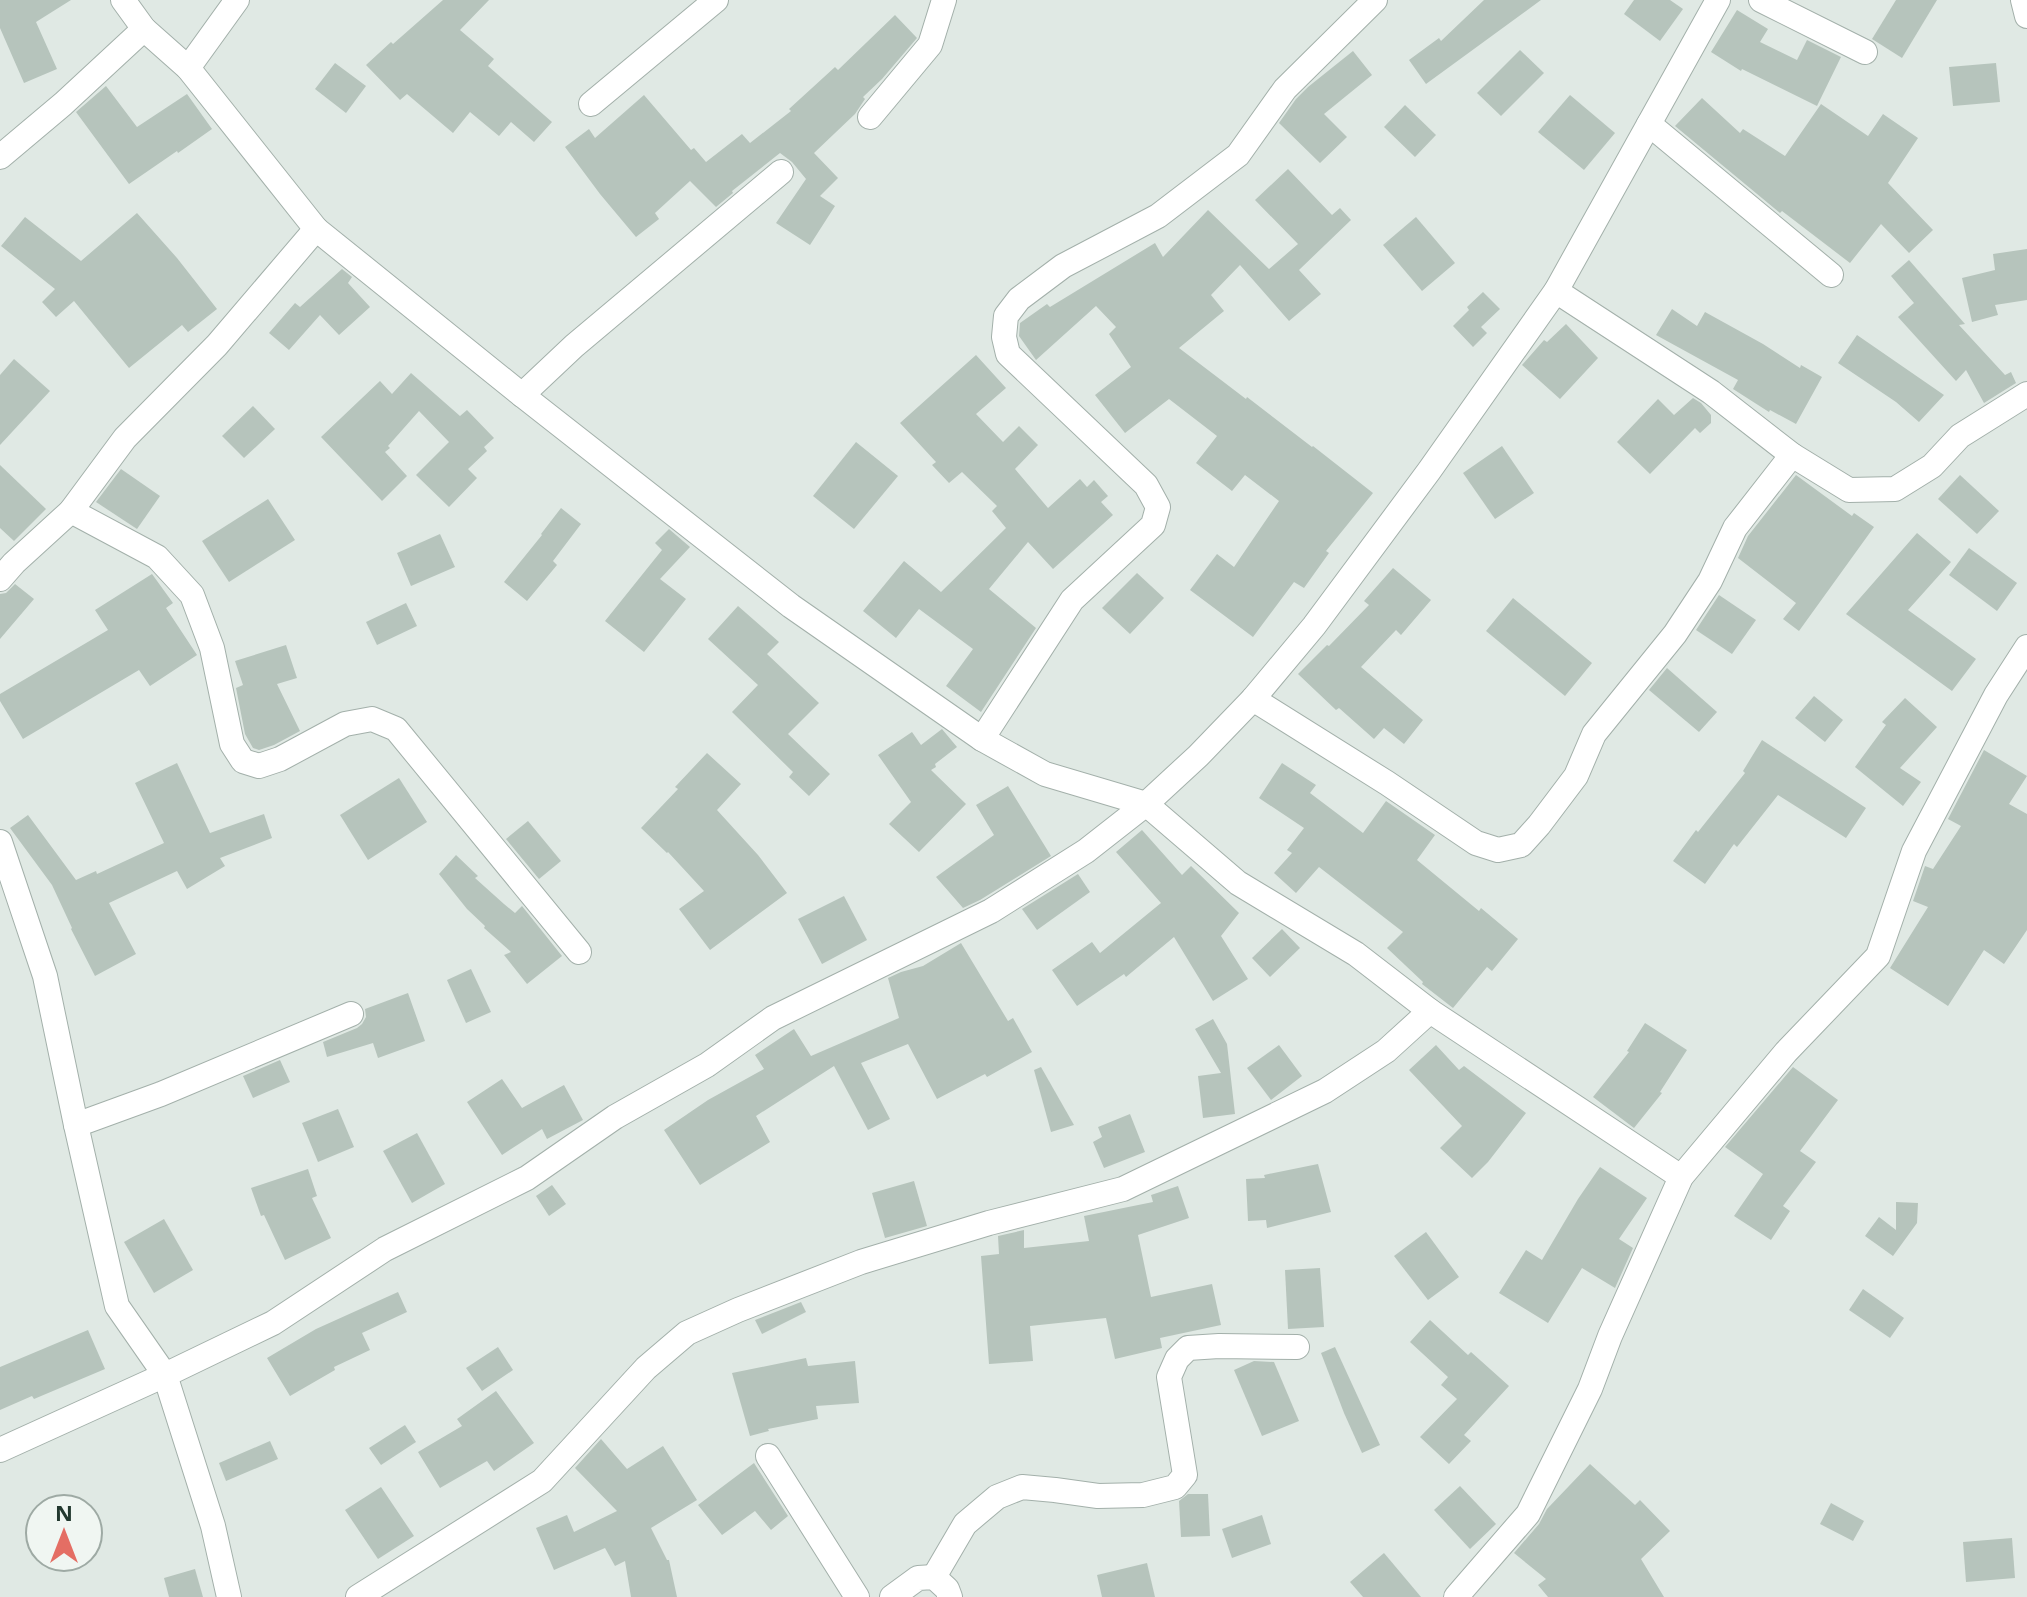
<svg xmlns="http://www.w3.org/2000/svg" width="2027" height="1597" viewBox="0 0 2027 1597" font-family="'Open Sans',sans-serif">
<rect width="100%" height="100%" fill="#e0e9e4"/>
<g fill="#b6c4bc">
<polygon points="0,0 71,0 36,22 57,69 24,83 0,28"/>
<polygon points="443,0 489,0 460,30 494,59 488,66 552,122 534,142 511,122 499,136 470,112 453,133 407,94 400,100 366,65 391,42 393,44"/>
<polygon points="1484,0 1541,0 1426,84 1409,60 1439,38 1441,41"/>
<polygon points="1634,0 1670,0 1683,9 1660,41 1624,14"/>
<polygon points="1896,0 1937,0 1902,58 1872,39"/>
<polygon points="1737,10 1768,29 1760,42 1797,60 1807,40 1841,57 1817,106 1742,69 1741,71 1711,52"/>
<polygon points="895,15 917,38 882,79 863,97 865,99 855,114 814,153 838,178 820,196 835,206 810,245 776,223 806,179 792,162 780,153 732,191 733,193 716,207 690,181 655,213 659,219 636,237 600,194 565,147 589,129 595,138 644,95 691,150 694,148 706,162 742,134 750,143 791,111 789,109 835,67 838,70"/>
<polygon points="1520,50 1544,73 1501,116 1477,93"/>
<polygon points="1353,51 1372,75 1324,114 1347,137 1320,163 1279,123 1296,99 1308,87"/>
<polygon points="335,63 366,86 346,113 315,89"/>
<polygon points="1996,63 2000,102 1953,106 1949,67"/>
<polygon points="106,86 137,127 187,94 212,129 178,153 177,151 129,184 76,112"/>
<polygon points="1570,95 1615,133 1584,170 1538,132"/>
<polygon points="1702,98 1740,133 1743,129 1785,156 1821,104 1868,136 1883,114 1918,138 1888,183 1933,230 1909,253 1881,224 1850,263 1782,211 1780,213 1675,126"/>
<polygon points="1405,105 1436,135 1415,157 1384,127"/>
<polygon points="1288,169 1332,215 1340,208 1351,220 1299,270 1321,294 1289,321 1240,265 1211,295 1224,311 1179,348 1246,399 1247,397 1312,447 1313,446 1373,493 1326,551 1329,553 1304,588 1294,582 1253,637 1190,590 1217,554 1234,567 1279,501 1245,475 1232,491 1196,463 1217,436 1169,399 1125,433 1095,395 1131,367 1109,334 1116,327 1096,306 1036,360 1019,336 1020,323 1047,304 1050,307 1155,243 1163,257 1208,210 1269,269 1298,244 1255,200"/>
<polygon points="137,213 177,258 217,309 188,332 182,325 129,368 74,301 56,317 42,302 55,289 1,246 25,217 81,261"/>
<polygon points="1416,217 1455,263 1422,291 1383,245"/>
<polygon points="2027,249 2027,300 1995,305 1998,315 1972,322 1962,278 1995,270 1993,254"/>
<polygon points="1909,260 1965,324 1959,325 2005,375 2011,372 2016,383 1984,403 1966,370 1956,381 1898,317 1914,303 1891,276"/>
<polygon points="342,269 352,277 348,283 370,307 339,335 320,315 289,350 269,333 295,303 300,307"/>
<polygon points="1483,292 1500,309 1481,327 1487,333 1473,347 1453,326 1469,310 1467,307"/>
<polygon points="1672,309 1697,326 1705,312 1763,344 1800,368 1801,365 1822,377 1796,424 1770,410 1769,412 1733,389 1738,380 1656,335"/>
<polygon points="1566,324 1598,358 1560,399 1522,365 1544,340 1547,342"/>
<polygon points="1857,335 1944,395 1919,422 1896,402 1838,363"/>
<polygon points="976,355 1006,388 976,414 1003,442 1019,426 1038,445 1015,469 1048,508 1080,479 1087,487 1094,480 1108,496 1101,502 1113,515 1053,569 1028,542 989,589 1036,628 981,712 946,686 973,649 919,609 896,638 863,611 904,561 941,592 1006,528 992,511 997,506 962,472 949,483 932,465 936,462 900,423"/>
<polygon points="14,359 50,391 0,445 0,375"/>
<polygon points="411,373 460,416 467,410 494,438 484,447 487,451 468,469 477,478 449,507 416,475 449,442 419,411 388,446 390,448 385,452 407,476 382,501 321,437 380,381 392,394"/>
<polygon points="1693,398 1701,403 1711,415 1711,423 1700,433 1695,428 1650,474 1617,442 1658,399 1674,415"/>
<polygon points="253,406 275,429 244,458 222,436"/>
<polygon points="856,442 898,476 854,529 813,496"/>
<polygon points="1502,446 1534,493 1495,519 1463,473"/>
<polygon points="0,465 46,509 14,541 0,528"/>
<polygon points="121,469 160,496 137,529 96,502"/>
<polygon points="1796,475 1852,516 1854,513 1874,527 1799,631 1783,619 1796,603 1738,558 1748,536"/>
<polygon points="1960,475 1999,511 1977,534 1938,499"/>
<polygon points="268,499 295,540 229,582 202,541"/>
<polygon points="561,508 581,524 553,561 557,565 527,601 504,582 542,535 541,534"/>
<polygon points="669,529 690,547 660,579 686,599 644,652 605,621 662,550 655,543"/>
<polygon points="1917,533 1951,562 1908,610 1976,659 1952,691 1846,614"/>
<polygon points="440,534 455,567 411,586 397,553"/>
<polygon points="1969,548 2017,583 1997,611 1949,575"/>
<polygon points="1393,568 1431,600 1401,635 1396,630 1361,667 1423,720 1404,744 1384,728 1374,739 1339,708 1336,710 1298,674 1327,645 1329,646 1369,605 1364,601"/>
<polygon points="1137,573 1164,598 1130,634 1102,608"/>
<polygon points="152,574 173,603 166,608 197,655 150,686 139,670 23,739 0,701 0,694 108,630 95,610"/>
<polygon points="15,584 34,599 0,639 0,594 6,593"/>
<polygon points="1719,595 1756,620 1732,654 1696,630"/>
<polygon points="1513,598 1592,663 1565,696 1486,631"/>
<polygon points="406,603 417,626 377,645 366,622"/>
<polygon points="738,606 779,642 767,654 819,703 788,734 830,774 809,796 789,777 793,772 732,712 758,685 708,639"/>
<polygon points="286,645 297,678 277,684 300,731 274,745 259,750 253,748 245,734 236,688 243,685 235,661"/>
<polygon points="1667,668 1717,712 1699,732 1649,690"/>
<polygon points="1814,696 1843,720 1825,742 1795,718"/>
<polygon points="1905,698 1937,727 1900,768 1921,782 1903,806 1855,767 1886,725 1882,722"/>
<polygon points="942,729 957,747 935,764 936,767 931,770 966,804 919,852 889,824 911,802 878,755 912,732 921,745"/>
<polygon points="1762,740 1866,808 1846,838 1778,795 1737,847 1734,844 1705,884 1673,861 1696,830 1698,832 1745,773 1743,771"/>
<polygon points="1984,750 2027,776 2009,804 2027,814 2027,930 2004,964 1984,950 1948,1006 1890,968 1928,907 1913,901 1925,866 1933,869 1961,826 1948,819"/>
<polygon points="707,753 741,784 717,810 758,855 787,893 710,950 679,909 704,891 668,852 667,853 641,828 678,789 675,787"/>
<polygon points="177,763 210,833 264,814 272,838 220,858 225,866 187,889 177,871 109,903 136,954 95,976 71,929 72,928 52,885 10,828 28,815 76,880 96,871 97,874 164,843 135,783"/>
<polygon points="1282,763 1316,785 1310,793 1363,833 1386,801 1435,835 1417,860 1479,911 1481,908 1518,939 1492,971 1487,967 1453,1008 1422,984 1423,982 1387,948 1403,932 1319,867 1296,893 1274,873 1292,853 1287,850 1304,828 1259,798"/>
<polygon points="399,778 427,822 368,860 340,815"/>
<polygon points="1008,786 1051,856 980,900 963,908 936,877 994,835 976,805"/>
<polygon points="528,821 561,861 539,879 506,839"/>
<polygon points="1142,830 1182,875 1191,866 1239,913 1221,936 1248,979 1213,1001 1174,937 1126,977 1124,974 1077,1006 1052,970 1092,942 1100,953 1161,903 1116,852"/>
<polygon points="456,855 478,876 475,878 504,904 515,913 522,906 562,956 527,984 504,955 511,952 484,928 485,926 467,909 439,874"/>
<polygon points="1078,874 1090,892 1037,930 1022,909"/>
<polygon points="844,896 867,940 822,964 798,919"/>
<polygon points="1282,929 1300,948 1270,977 1252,958"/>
<polygon points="961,943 1008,1021 1013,1018 1032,1052 987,1077 985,1074 937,1099 908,1044 861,1063 890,1119 868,1130 834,1066 756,1116 770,1142 700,1185 664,1130 708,1100 764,1069 755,1055 794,1029 811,1056 899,1018 888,978 901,972 923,966"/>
<polygon points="471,969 491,1012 466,1023 447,980"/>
<polygon points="408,993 425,1041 378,1058 373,1043 327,1057 323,1042 357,1028 362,1024 366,1017 365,1009"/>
<polygon points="1213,1019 1227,1044 1235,1114 1203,1118 1198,1076 1221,1073 1195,1029"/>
<polygon points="1645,1023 1687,1050 1660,1092 1662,1093 1634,1128 1593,1097 1629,1052 1627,1051"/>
<polygon points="1279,1045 1302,1076 1271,1100 1247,1068"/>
<polygon points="1436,1045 1459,1070 1464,1066 1526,1113 1488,1162 1472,1178 1440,1148 1462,1126 1409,1070"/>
<polygon points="280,1060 290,1082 253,1098 243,1076"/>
<polygon points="1041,1067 1074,1125 1051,1132 1034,1070"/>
<polygon points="1793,1067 1838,1100 1800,1151 1816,1162 1783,1206 1790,1211 1771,1240 1734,1216 1763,1174 1725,1147"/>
<polygon points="502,1079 522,1108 564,1085 583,1120 547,1139 542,1129 502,1155 467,1102"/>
<polygon points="338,1109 354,1147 318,1162 302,1123"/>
<polygon points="1130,1114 1145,1152 1104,1168 1093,1142 1102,1137 1098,1127"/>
<polygon points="417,1133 445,1184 412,1203 383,1151"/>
<polygon points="1318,1164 1331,1212 1267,1228 1266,1220 1248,1221 1246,1179 1265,1178 1264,1175"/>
<polygon points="1600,1167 1647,1198 1619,1239 1633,1248 1615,1288 1582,1268 1548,1323 1499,1293 1526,1250 1542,1260 1578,1199"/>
<polygon points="308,1169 317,1196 312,1198 331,1238 285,1260 264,1215 261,1216 251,1188"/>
<polygon points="914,1181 927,1226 885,1238 872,1193"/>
<polygon points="552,1185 566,1204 549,1216 536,1196"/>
<polygon points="1178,1186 1189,1218 1138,1235 1151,1297 1212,1284 1221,1325 1160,1338 1162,1348 1115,1359 1106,1318 1030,1326 1033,1361 989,1364 981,1256 999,1254 998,1236 1024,1230 1024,1248 1089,1241 1084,1216 1153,1202 1151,1195"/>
<polygon points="1896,1202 1918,1203 1917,1223 1893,1256 1865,1236 1879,1217 1896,1230"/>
<polygon points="164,1219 193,1270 154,1293 124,1242"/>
<polygon points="1426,1232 1459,1277 1428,1300 1394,1256"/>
<polygon points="1320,1268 1324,1327 1288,1329 1285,1270"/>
<polygon points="1863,1289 1904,1318 1890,1338 1849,1310"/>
<polygon points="398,1292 407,1312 362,1333 370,1350 334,1367 335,1370 290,1396 267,1358 316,1329"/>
<polygon points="801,1302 806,1312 762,1334 755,1320"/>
<polygon points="1430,1320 1468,1355 1471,1352 1509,1386 1464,1435 1471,1441 1449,1464 1420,1437 1457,1399 1441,1385 1448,1377 1410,1342"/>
<polygon points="88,1330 105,1369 34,1399 32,1396 0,1410 0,1367"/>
<polygon points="498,1347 513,1370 482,1391 466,1368"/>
<polygon points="1335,1347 1380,1445 1362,1453 1344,1413 1321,1353"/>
<polygon points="806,1358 808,1366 855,1361 859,1403 816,1406 818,1419 768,1429 769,1431 750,1436 732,1373"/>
<polygon points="1254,1361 1274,1362 1299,1421 1262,1436 1234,1370"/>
<polygon points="496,1391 534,1443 494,1471 487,1461 440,1488 418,1452 462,1426 457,1419"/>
<polygon points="405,1425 416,1442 381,1465 369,1448"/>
<polygon points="601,1439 627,1469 663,1446 697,1500 651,1528 667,1560 669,1560 677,1597 631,1597 625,1561 615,1566 605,1548 554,1570 536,1528 567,1515 574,1532 617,1511 575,1468"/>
<polygon points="270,1441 278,1459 226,1481 219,1463"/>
<polygon points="754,1463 788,1516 771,1530 755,1511 722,1535 698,1505"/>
<polygon points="1590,1464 1635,1505 1640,1500 1670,1531 1641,1559 1664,1597 1548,1597 1538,1585 1546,1579 1514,1553 1539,1524 1547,1509"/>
<polygon points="1460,1486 1496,1524 1470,1549 1434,1510"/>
<polygon points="381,1487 414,1536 378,1559 345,1510"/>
<polygon points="1188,1494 1208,1494 1210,1536 1181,1537 1179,1501"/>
<polygon points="1831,1503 1864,1521 1853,1541 1820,1524"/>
<polygon points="1262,1515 1271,1544 1232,1558 1222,1529"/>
<polygon points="2012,1538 2015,1578 1966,1582 1963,1542"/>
<polygon points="1384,1553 1421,1597 1363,1597 1350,1582"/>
<polygon points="1147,1563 1155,1597 1102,1597 1097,1575"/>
<polygon points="195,1569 203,1597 169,1597 164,1578"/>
</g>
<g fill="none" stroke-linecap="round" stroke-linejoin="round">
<defs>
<g id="minor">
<polyline points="123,0 144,29 188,68 316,229 522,395 791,606 982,739 1045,774 1146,804 1238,883 1356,954 1430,1011 1681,1177"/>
<polyline points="1761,0 1865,52"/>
<polyline points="2023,0 2027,16"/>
<polyline points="188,68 237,0"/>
<polyline points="591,104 716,0"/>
<polyline points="870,117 930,45 944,0"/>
<polyline points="1649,124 1831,275"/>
<polyline points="0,157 63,104 144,29"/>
<polyline points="1556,291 1711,392 1792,455 1849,490 1895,489 1932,466 1960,436 2027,394"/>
<polyline points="522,395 574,346 781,172"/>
<polyline points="71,511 157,557 192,595 212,648 232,744 243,761 259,766 280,759 345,724 372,719 396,729 579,952"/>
<polyline points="0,579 14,563 71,511 125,438 217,345 316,229"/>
<polyline points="1253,699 1387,783 1476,843 1498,850 1521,845 1539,825 1576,776 1594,734 1675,634 1710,581 1735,528 1792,455"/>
<polyline points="982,739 1072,600 1153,525 1158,507 1146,485 1008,354 1004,337 1006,316 1019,299 1063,266 1158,216 1238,155 1285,89 1375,0"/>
<polyline points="0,842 45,976 76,1125 117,1306 165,1375 213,1526 229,1597"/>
<polyline points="76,1125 161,1094 351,1014"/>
<polyline points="0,1450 165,1375 273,1323 385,1249 527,1178 615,1117 707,1065 773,1018 991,911 1086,851 1146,804 1198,756 1253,699 1314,626 1429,471 1556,291 1718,0"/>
<polyline points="768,1456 857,1597"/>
<polyline points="934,1577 965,1524 997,1497 1022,1487 1055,1490 1098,1496 1143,1495 1175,1487 1185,1475 1169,1377 1177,1359 1188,1348 1219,1346 1297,1347"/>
<polyline points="358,1597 542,1481 646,1368 687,1333 738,1310 861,1262 989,1223 1123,1189 1325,1091 1386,1051 1430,1011"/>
<polyline points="892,1597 918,1578 934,1577 947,1589 950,1597"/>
<polyline points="1456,1597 1528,1514 1590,1389 1610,1336 1681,1177 1786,1052 1878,956 1914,851 1996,695 2027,647"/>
</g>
</defs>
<use href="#minor" stroke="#a3b0aa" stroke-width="26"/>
<use href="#minor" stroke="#fff" stroke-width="24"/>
</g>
<g transform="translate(64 1533)"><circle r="38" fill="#f0f6f2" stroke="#9eaaa4" stroke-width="2"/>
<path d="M0-6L14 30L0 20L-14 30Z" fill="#e46e64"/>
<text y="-12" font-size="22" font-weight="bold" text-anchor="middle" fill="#22382f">N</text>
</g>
</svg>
